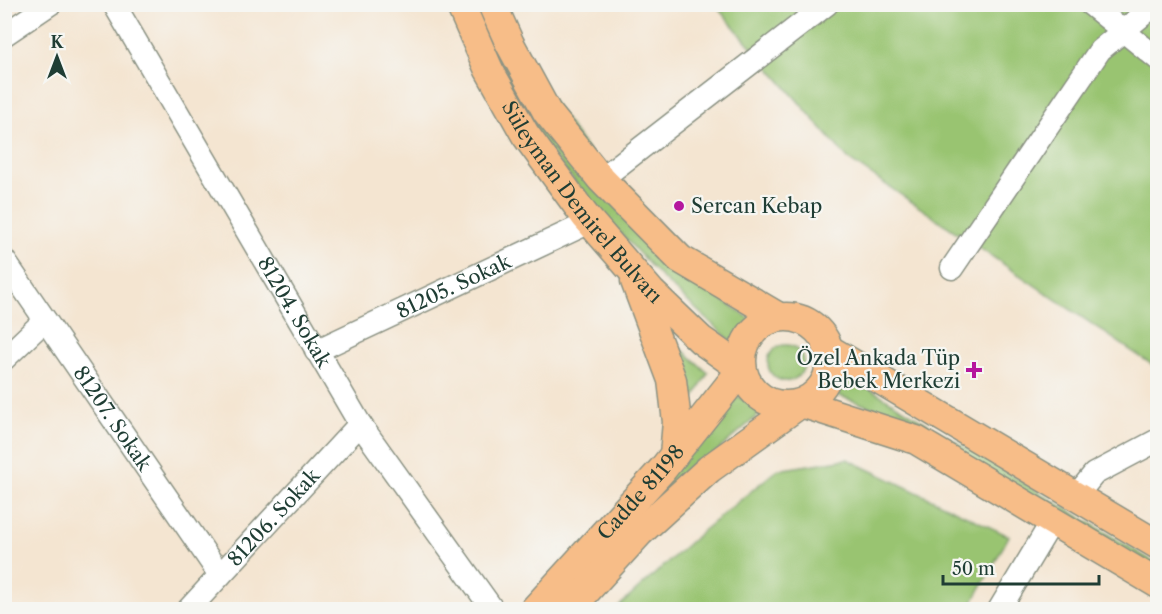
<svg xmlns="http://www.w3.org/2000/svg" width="1162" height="614" viewBox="0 0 1162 614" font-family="'Libre Caslon Text',serif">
<rect width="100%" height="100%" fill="#f6f6f2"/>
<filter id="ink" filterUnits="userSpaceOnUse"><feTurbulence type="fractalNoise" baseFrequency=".0167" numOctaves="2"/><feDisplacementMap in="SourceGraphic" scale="12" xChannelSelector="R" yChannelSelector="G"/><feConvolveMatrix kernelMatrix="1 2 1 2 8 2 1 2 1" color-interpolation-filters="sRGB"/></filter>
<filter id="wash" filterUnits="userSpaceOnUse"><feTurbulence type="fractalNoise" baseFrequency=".008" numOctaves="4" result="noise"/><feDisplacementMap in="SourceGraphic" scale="24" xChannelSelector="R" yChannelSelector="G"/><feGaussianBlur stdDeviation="1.35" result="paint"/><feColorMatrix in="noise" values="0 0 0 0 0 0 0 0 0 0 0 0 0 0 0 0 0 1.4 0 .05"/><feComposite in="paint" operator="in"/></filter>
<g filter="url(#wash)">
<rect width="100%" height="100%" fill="#f4e5d1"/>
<g fill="#99c471" stroke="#5c8052" stroke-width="1.5">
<polygon points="471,5 483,5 670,265 752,320 733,343 661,277 587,197 530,126"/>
<polygon points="715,5 1157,5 1157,368 848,159"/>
<polygon points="667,336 708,373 683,417"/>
<circle cx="786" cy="363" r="18"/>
<polygon points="849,376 1157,564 1157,573 893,415 837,395"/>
<polygon points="738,396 763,411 657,503 557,609 551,610"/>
<polygon points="847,459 1009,536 969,609 616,609 699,534 777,470"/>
</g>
</g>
<g filter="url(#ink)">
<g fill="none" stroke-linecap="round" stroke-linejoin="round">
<defs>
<g id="minor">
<path id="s1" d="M 114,4 L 360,424 L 493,610"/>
<polyline points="1090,4 1158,59"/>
<polyline points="4,35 50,4"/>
<polyline points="601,179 827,4"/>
<path id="s2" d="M 4,260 L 220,575"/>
<polyline points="952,268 1100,50 1156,4"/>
<path id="s3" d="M 316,351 L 590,222"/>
<polyline points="4,359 45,320"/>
<polyline points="1076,496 1094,474 1158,440"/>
<path id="s4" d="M 188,610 L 360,424"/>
<polyline points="999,610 1053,520"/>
</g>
<g id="major">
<path id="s5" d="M 460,4 L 489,70 L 525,134 L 585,216 L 651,292 L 701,340 L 742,369"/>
<polyline points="492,4 510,44 547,112 601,179 680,259 779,317"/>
<polyline points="635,281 672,380 677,422 674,455"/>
<circle cx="786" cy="361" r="44"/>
<polyline points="830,350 1158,545"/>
<polyline points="801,403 916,440 1158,584"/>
<path id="s6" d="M 534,610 L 662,470 L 742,369"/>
<polyline points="569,610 639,533 709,469 801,403"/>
</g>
</defs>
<use href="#minor" stroke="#8a9182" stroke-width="25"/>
<use href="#major" stroke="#8a9182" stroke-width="31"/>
<use href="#minor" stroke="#fff" stroke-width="22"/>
<use href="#major" stroke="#f7bd88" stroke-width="28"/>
</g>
</g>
<g fill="#b5179e" stroke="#f6f6f2" stroke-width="2">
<circle cx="679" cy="206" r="6"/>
<path d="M971 361h6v6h6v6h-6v6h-6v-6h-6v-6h6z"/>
</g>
<g text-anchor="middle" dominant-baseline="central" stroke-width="4.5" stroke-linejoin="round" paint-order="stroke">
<g font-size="20" fill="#1f3d34" stroke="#f6f6f2">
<text stroke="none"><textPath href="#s5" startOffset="234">Süleyman Demirel Bulvarı</textPath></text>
<text stroke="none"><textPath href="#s3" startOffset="152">81205. Sokak</textPath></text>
<text stroke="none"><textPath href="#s1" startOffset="357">81204. Sokak</textPath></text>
<text stroke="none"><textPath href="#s2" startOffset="192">81207. Sokak</textPath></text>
<text stroke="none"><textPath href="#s6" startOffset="159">Cadde 81198</textPath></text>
<text stroke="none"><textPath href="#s4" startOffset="126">81206. Sokak</textPath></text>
</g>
<g font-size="20" fill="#1f3d34" stroke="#f6f6f2" text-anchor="start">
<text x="691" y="206">Sercan Kebap</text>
<text x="960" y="358" text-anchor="end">Özel Ankada Tüp<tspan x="960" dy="23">Bebek Merkezi</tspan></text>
</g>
</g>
<rect width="1162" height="614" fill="none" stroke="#f6f6f2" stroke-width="24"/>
<g transform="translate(57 57)" stroke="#f6f6f2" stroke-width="4.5" paint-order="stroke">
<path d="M0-4.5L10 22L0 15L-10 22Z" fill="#1f3d34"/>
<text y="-9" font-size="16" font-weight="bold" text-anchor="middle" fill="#1f3d34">K</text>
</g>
<path d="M943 575v9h156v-9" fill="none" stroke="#1f3d34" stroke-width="3"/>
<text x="952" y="575" font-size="18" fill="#1f3d34" stroke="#f6f6f2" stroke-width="4.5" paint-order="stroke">50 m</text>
</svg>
